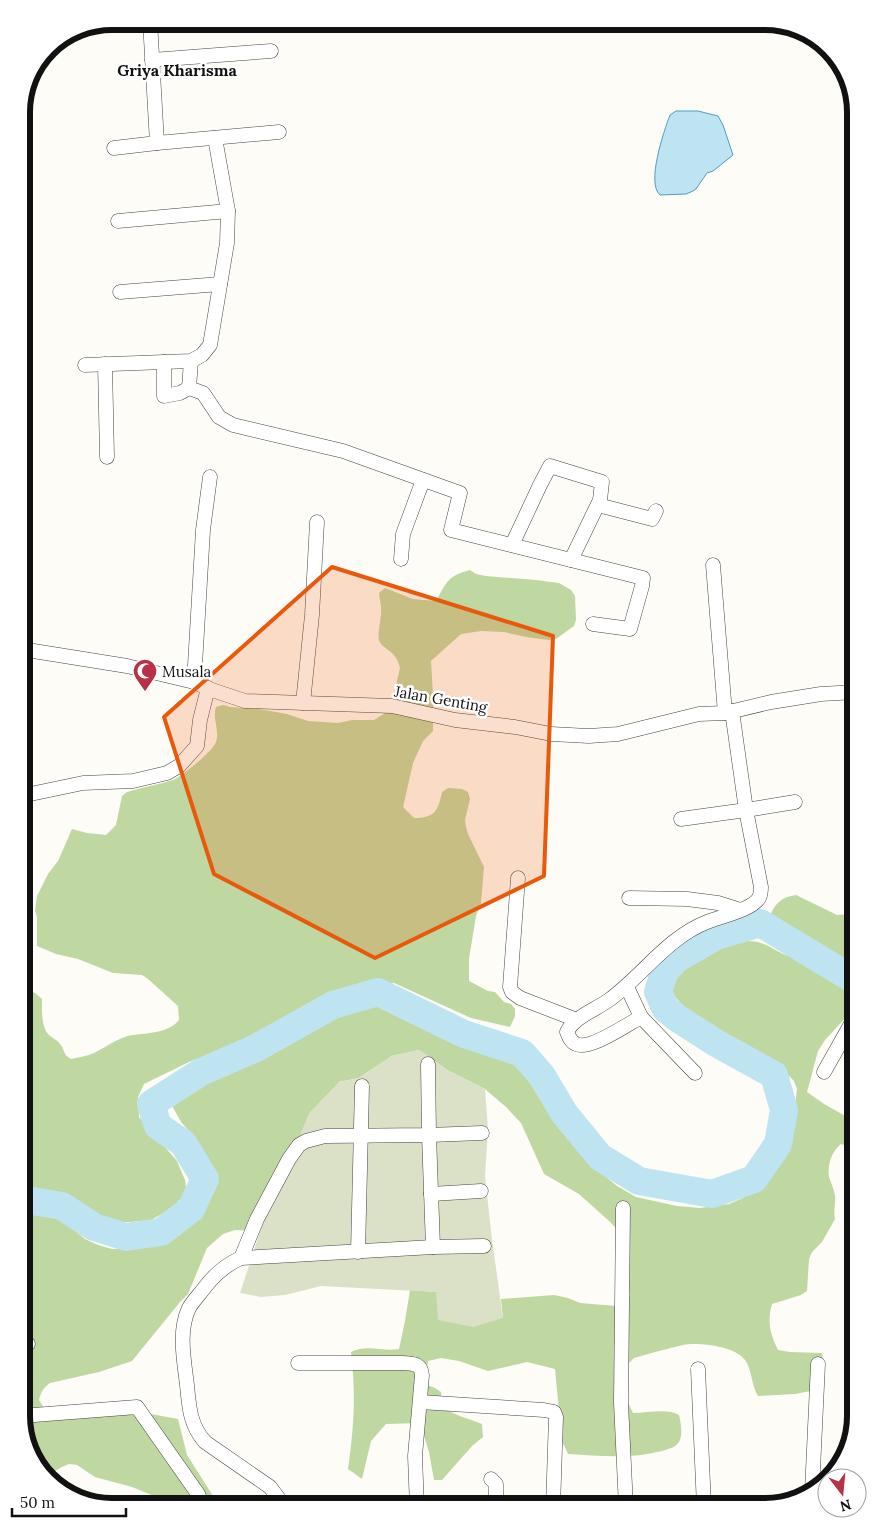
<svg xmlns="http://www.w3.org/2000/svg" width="877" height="1528" viewBox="0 0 877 1528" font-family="Lora,serif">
<rect width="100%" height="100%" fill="#fefcf6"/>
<g fill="#bfd7a1">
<path d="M 470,570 L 476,574 L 486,576 L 536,580 L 559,583 L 571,590 L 575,596 L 576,620 L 574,626 L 556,639 L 549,640 L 526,637 L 504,632 L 481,631 L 461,634 L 431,661 L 433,696 L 433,731 L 423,741 L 413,763 L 403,807 L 414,818 C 435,818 438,811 442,792 L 448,788 L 462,789 L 468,792 L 470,799 L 465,820 L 466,827 L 468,834 L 484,867 L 481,903 L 476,916 L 469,959 L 469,981 L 488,991 L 495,992 L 504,1002 L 511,1004 L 515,1009 L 515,1016 L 510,1027 L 471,1018 L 394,983 L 364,987 L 316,1001 L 227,1049 L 191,1061 L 144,1084 L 138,1097 L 139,1117 L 177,1161 L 185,1180 L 186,1188 L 184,1195 L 171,1209 L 151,1220 L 131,1222 L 118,1222 L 97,1217 L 56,1197 L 34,1194 L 21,1194 L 21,988 L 35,993 L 42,999 C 42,1009 41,1025 48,1034 C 51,1038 57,1039 60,1044 C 66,1051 62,1054 71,1059 C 79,1057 87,1056 94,1053 C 106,1047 119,1037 133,1035 C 148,1033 169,1033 179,1020 L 178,1006 L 148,979 L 142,975 L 113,973 L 78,959 L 56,954 L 37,946 L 37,917 L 35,911 L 37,896 L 48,874 L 58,861 L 72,829 L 87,833 L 106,835 L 116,825 L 122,796 L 127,792 C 142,787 158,785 173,780 C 182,776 213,751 216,742 C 220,730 212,719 216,707 L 223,705 L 230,707 L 259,709 L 287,714 L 308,721 L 338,723 L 352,720 L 374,720 L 390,710 L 400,668 C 396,649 382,650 379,640 C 377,632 382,618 381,608 C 381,603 379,598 379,593 L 385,588 L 413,599 L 436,601 C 447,582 447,576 470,570 Z"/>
<path d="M 796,895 L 837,915 L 856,914 L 856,965 L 831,956 L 803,940 L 770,916 C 775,903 782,897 796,895 Z"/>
<path d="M 743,941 C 762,940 767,946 783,954 C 787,956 793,957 797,959 C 817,970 836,981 853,994 L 849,1014 L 825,1040 L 818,1051 L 807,1092 L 824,1104 L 856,1122 L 856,1149 L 841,1144 C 832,1151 827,1165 829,1177 C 831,1183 834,1189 835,1196 C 836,1204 833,1210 835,1219 L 822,1242 L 812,1252 L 809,1259 L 807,1291 L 801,1295 L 772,1304 C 767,1322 770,1334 778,1350 L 790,1352 L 822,1353 L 824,1366 L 821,1389 L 795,1394 L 758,1396 C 751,1385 752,1369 745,1360 C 735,1346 698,1342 683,1345 C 669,1348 655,1352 641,1356 L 634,1358 L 628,1364 L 626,1399 L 633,1413 C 647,1413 668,1408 679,1415 C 681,1423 683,1435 679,1442 C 675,1448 668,1449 662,1451 C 630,1459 600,1456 568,1454 L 562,1441 L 555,1369 L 527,1362 L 488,1371 L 459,1361 L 441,1358 L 428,1361 L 424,1384 L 435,1388 L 441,1392 L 442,1406 C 454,1416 468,1418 482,1424 L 483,1437 L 472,1446 L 442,1480 L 434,1480 L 429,1452 L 420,1423 L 386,1424 L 371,1441 L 362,1479 L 348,1469 C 354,1427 356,1394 351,1352 C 366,1344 383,1352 399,1349 L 405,1321 L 410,1290 L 436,1292 L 503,1318 L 501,1299 L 554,1295 L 568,1298 L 580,1303 L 616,1306 L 623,1304 L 630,1296 L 624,1236 L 609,1221 L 579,1194 L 544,1174 L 521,1123 L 506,1107 L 485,1089 L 449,1071 L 419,1050 L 392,1056 L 359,1078 L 339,1082 L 298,1140 L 280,1171 L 260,1231 L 235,1230 L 223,1234 L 207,1248 L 188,1294 L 180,1302 L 132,1361 L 99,1372 L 50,1383 C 43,1388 41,1392 39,1400 L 51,1419 L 144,1410 L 151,1414 L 178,1419 L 187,1455 L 220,1507 L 181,1507 L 132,1487 L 95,1477 L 77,1465 L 69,1464 L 62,1467 L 55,1471 L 49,1477 L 30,1456 L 21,1416 L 21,1209 L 54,1209 L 68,1225 L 85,1239 L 98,1245 L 112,1249 L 140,1248 L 180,1235 L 202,1208 L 209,1166 L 197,1140 L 181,1122 L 169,1100 L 173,1094 L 231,1066 L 261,1054 L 273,1045 L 335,1015 L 371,1004 L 378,1004 L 414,1016 L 434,1030 L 468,1047 L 511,1056 L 542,1090 L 559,1129 L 582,1150 L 585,1156 L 594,1167 L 617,1186 L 636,1197 L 677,1206 L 700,1208 L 729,1204 L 743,1198 L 759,1186 L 778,1156 L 793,1122 L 797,1089 L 794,1081 L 771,1058 L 756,1052 L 694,1017 L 675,997 L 672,991 L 680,969 L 686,964 L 727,945 Z"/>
</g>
<polygon fill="#dbe1c6" points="419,1050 449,1071 485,1089 488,1130 485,1176 492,1240 503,1318 473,1327 438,1320 436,1292 321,1286 285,1295 261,1297 240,1293 280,1171 298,1140 309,1113 339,1082 359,1078 392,1056"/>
<path fill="#bee4f2" stroke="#4aa0c4" d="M 676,111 L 698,111 L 718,116 L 723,125 L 733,155 L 713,171 L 707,173 L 696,189 L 693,191 L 686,194 L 660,195 C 646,183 664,131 670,115 Z"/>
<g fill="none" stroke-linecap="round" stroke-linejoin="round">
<polyline stroke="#bee4f2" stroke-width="28" points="21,1199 62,1206 94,1227 126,1237 161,1232 191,1209 205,1179 183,1143 158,1126 151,1104 201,1072 256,1048 333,1005 378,992 464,1034 522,1053 542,1076 564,1113 600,1157 639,1181 712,1194 754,1179 778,1144 784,1110 774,1075 716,1043 677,1018 665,1008 658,992 664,973 676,959 716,936 760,923 856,981"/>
<defs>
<g id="street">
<polyline points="150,21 157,143 279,132"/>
<polyline points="152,60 271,51"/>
<polyline points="114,148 157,143"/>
<polyline points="118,221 228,211"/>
<polyline points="120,292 220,284"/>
<polyline points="191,361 189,388 203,393 219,417 233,425 343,451 460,493 451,530 643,578 642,586 630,629 593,624"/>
<polyline points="164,362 164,396 180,393 189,388"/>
<polyline points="105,364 107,457"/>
<polyline points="85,365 191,361 202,355 210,345 227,243 228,211 215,138"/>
<polyline points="598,505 652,519 656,511"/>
<polyline points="512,545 540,485 550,466 602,482 600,500 571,560"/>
<polyline points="401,559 403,534 423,480"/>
<polyline points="713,565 725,713"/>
<polyline points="21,649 127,666 194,682 212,690 245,701 392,706 455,720 515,727 551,734 589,736 618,734 699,714 725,713 771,702 821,694 856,692"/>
<polyline points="194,682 203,530 210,477"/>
<polyline points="303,703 312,615 317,522"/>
<polyline points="21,796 83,783 133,781 167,773 179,766 197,746 200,720 208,688"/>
<polyline points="681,819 746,810 795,802"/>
<polyline points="518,878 510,987 512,992 520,998 577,1020"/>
<polyline points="629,898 687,899 718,903 740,910"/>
<polyline points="627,987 641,1017"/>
<polyline points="428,1064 429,1135 433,1247"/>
<polyline points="824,1072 856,1015"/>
<path d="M 695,1073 L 641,1017 C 628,1024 589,1051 576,1044 C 571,1042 569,1037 567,1032 C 574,1017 595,1010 609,1000 C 642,976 668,937 707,922 C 719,917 752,910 759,898 C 760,896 761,890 761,887 L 746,810 L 732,711"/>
<polyline points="431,1194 481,1191"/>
<polyline points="623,1208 621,1403 626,1507"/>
<polyline points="358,1252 362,1086"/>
<polyline points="241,1258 257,1219 289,1159 299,1145 306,1141 325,1136 429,1135 482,1133"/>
<polyline points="21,1347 28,1344"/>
<path d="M 298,1363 L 403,1363 C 413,1364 421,1363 422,1375 L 415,1456 L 417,1507"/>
<polyline points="698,1369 704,1507"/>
<polyline points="420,1402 544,1410 554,1412 556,1417 553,1507"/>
<polyline points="21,1416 137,1407 198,1494 203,1507"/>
<polyline points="491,1479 496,1484 496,1507"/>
<polyline points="812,1491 818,1364"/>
<path d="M 285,1507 L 270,1487 L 205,1442 C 190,1425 189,1407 187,1385 C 184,1360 178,1331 189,1308 C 193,1301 200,1294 205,1287 C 215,1274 225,1265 241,1258 L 433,1247 L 484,1246"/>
</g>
</defs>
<use href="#street" stroke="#444" stroke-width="15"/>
<use href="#street" stroke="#fff" stroke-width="14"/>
</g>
<path fill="#e8590c" fill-opacity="0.2" stroke="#e8590c" stroke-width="4" stroke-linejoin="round" d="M 332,567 L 553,636 L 544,876 L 375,958 L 214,874 L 164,717 Z"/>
<defs>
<symbol id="mosque-pin" viewBox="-11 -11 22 30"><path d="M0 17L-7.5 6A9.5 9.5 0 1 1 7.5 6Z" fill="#b83246" stroke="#fff"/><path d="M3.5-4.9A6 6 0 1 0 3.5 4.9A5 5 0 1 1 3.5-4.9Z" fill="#fff"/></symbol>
</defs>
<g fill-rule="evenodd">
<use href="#mosque-pin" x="131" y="657" width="28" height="38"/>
</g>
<g text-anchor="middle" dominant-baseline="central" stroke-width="5" stroke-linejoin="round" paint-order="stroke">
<g font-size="15" fill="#111" stroke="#fff" text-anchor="start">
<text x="162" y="671">Musala</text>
</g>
<g font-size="15" fill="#111" stroke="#fff">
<text transform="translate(441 699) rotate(10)">Jalan Genting</text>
</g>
<g font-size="16" font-weight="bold" fill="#111" stroke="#fff">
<text x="177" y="70">Griya Kharisma</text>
</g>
</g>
<path d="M0 0H877V1528H0ZM112 30H765A82 82 0 0 1 847 112V1416A82 82 0 0 1 765 1498H112A82 82 0 0 1 30 1416V112A82 82 0 0 1 112 30Z" fill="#fff" fill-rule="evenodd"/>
<path fill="none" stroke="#111" stroke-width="6" d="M112 30H765A82 82 0 0 1 847 112V1416A82 82 0 0 1 765 1498H112A82 82 0 0 1 30 1416V112A82 82 0 0 1 112 30Z"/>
<g transform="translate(842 1493) rotate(164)"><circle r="24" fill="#ffffff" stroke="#a0a0a0"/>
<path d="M0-4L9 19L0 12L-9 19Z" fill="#b83246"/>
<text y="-8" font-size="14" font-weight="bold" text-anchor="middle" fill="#111111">N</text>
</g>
<path d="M12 1508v8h114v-8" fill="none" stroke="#111111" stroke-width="2.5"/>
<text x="20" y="1508" font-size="15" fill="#111111" stroke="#ffffff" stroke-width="4" paint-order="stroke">50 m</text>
</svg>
